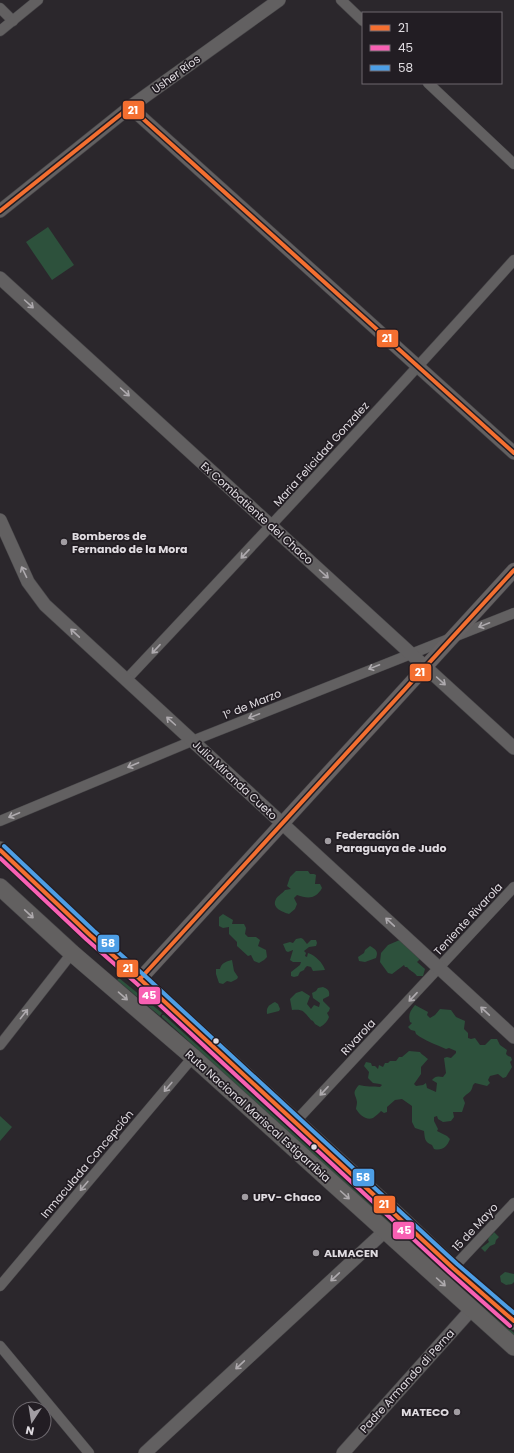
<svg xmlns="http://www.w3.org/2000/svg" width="514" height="1453" viewBox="0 0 514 1453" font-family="Poppins,sans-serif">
<rect width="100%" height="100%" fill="#2b272c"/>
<g fill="#2d513c">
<polygon points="48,227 74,265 52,280 26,242"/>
<path d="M 296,871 L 308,871 L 310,874 L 314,874 L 316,875 L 315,884 L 320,884 L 322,888 C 316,899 308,899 297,895 L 294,898 L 297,904 L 295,909 L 289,914 C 283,912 271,908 276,899 C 277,896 282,894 285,890 L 291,889 L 287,886 L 290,877 Z"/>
<polygon points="223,914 233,920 232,924 244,924 246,928 245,934 248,937 256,937 260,940 258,946 266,950 267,957 264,960 259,963 254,961 251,955 248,956 237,946 237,942 229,934 229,927 223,928 219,926 219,917"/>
<path d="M 301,938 L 303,939 L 307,944 L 311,940 L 316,940 L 317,943 L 316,946 L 309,947 L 304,951 L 306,953 L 305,956 L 307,957 L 308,953 C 315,955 323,963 325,970 L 313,971 L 311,967 L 307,966 L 305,968 L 304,970 L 300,972 L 298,976 L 294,977 L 291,976 L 291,972 L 300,965 L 301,962 L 293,962 L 290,960 L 293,950 L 288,952 L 286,951 L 283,944 L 290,942 L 293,943 L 296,939 Z"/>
<path d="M 402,939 L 420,959 L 417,962 L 425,969 L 423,976 L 417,976 C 413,971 410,971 407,967 L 405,967 L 404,965 L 392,974 L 388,973 L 380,962 L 381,953 L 388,945 Z"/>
<path d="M 370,946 C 375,949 379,951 376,958 L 365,962 L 359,961 L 358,957 L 364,953 L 365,950 Z"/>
<path d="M 232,960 L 234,971 L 238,977 L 237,979 L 231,982 L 227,981 L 223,984 L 219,983 L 216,974 L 216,969 L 220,969 C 221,963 227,961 232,960 Z"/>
<polygon points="119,978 162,1013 160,1016 117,980"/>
<path d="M 323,987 C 328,989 330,991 329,996 L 323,999 L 323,1001 L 330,1008 L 329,1011 L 327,1013 L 329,1017 C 327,1022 325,1024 320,1027 L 315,1024 L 313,1021 L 311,1020 C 304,1012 304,1009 292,1010 L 290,999 L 296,993 L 302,991 L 310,996 L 307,1004 L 311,1009 L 314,1005 L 319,1007 L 320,1003 L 313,998 L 312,993 L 316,991 L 318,988 Z"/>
<path d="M 275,1002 L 278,1004 L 280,1009 L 279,1011 L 267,1014 C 266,1007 269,1005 275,1002 Z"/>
<path d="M 415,1005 L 428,1012 L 427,1015 L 430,1018 L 435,1015 L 440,1009 L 451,1010 L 456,1017 L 465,1021 L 464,1029 L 468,1033 L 468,1038 L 471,1039 L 475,1038 L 480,1045 L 485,1045 L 491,1039 L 497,1039 L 500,1045 L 507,1050 L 506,1054 L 508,1056 L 511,1057 L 512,1060 L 510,1062 L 512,1067 L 506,1077 L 503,1078 L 498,1074 L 490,1076 L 488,1080 L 490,1083 L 487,1086 L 475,1083 L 473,1085 C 471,1094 469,1091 463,1098 L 465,1103 L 462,1112 L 453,1112 L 454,1117 L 451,1121 L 443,1122 L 438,1119 L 437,1116 L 434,1117 L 434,1121 L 438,1129 L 437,1131 L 447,1136 L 450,1139 C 447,1147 442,1151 434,1149 L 432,1145 C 424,1142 425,1138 424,1131 L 415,1128 L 412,1122 L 412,1106 L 402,1099 L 395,1100 L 387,1107 L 387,1112 L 384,1113 L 381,1111 C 379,1113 376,1116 373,1118 C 366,1121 359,1114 356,1109 C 356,1107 357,1105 357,1102 C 356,1094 351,1094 359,1085 C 366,1087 373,1086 380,1087 L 382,1085 L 380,1084 L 373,1083 L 368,1078 L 369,1072 L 364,1066 L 366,1062 L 371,1063 L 372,1066 L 375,1066 L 378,1069 L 379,1065 L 383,1067 L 385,1063 L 388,1063 L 390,1061 L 396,1061 L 399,1057 L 402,1057 L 409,1051 L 420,1052 C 420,1053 427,1058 428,1059 L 421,1067 L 421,1074 L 414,1084 L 416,1086 L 423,1085 L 426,1083 L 427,1088 L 436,1092 L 437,1083 L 432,1080 C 435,1076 438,1076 443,1077 L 446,1073 L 444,1058 L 447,1057 L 451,1058 L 456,1053 L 456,1051 L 449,1048 L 446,1049 C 435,1044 425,1041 416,1034 L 415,1031 L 411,1030 L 408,1027 L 412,1023 L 410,1022 C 408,1015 410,1011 415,1005 Z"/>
<polygon points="162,1015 164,1015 514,1333 514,1337 162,1017"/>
<polygon points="0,1116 12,1127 0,1141"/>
<polygon points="494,1232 499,1237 496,1240 495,1244 490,1246 485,1252 481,1248 489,1242 488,1240 489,1236 492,1235"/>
<polygon points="505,1272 514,1274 514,1282 512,1284 506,1285 501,1282 500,1276"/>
</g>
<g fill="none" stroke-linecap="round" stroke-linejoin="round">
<defs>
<g id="minor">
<polyline points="341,0 363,21"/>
<polyline points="0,8 13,21"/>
<polyline points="0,31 38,0"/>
<polyline points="428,83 514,164"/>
<path d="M 126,680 C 257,541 387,402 514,260"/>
<polyline points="0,821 192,741 514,613"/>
<polyline points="0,1045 72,953"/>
<polyline points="295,1122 514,887"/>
<polyline points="453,1268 514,1203"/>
<polyline points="0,1286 193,1057"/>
<polyline points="0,1346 89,1453"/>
</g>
<g id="tertiary">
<polyline points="130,107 514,453"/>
<polyline points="0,211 130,107 279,0"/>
<polyline points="0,278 514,748"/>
<polyline points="0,520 28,582 45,605 514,1037"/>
<polyline points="145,1453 385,1231"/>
<polyline points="343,1453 471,1310"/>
</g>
<polyline id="secondary" points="140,979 514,570"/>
<g id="trunk">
<polyline points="0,850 90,935 140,979 397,1215 453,1268 514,1321"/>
<polyline points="0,887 72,953 193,1057 514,1347"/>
</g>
</defs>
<use href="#minor" stroke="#474548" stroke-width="11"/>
<use href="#tertiary" stroke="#474548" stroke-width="14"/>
<use href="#secondary" stroke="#474548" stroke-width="15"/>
<use href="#trunk" stroke="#474548" stroke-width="18"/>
<use href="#minor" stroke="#626061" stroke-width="10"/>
<use href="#tertiary" stroke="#626061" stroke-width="13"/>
<use href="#secondary" stroke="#666263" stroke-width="14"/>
<use href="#trunk" stroke="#626060" stroke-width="17"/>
<defs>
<g id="bus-1">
<polyline points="0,211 130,107 514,453"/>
<polyline points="0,850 90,935 140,979 453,1268 514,1321"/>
<polyline points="140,979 514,570"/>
</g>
<polyline id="bus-2" points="0,858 86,939 136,983 449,1272 510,1326"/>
<polyline id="bus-3" points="4,846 94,931 144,975 457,1264 514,1313"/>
</defs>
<use href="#bus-1" stroke="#221d23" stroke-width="7"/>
<use href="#bus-2" stroke="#221d23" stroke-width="7"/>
<use href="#bus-3" stroke="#221d23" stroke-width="7"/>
<use href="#bus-1" stroke="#f46f30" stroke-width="4"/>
<use href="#bus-2" stroke="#f860b3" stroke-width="4"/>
<use href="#bus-3" stroke="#4d9ee5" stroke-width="4"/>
</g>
<defs><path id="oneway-shaft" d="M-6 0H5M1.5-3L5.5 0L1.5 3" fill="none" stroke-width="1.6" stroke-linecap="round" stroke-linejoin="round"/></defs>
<g stroke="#aeaaae">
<use href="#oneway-shaft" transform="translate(29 304) rotate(42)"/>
<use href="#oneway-shaft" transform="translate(125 392) rotate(42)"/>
<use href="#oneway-shaft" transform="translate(245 554) rotate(133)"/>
<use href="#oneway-shaft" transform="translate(24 572) rotate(-116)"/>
<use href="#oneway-shaft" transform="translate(324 574) rotate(42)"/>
<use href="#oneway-shaft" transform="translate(484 625) rotate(158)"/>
<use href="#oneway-shaft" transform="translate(75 633) rotate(-137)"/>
<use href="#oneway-shaft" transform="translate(156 649) rotate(133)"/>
<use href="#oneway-shaft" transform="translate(374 667) rotate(158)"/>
<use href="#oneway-shaft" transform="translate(441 681) rotate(42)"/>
<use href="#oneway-shaft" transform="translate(254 716) rotate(158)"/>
<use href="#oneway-shaft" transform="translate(171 721) rotate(-138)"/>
<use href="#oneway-shaft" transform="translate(133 765) rotate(157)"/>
<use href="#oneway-shaft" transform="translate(14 815) rotate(157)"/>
<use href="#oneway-shaft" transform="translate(390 922) rotate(-137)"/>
<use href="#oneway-shaft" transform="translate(413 997) rotate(133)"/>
<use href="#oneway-shaft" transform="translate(485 1011) rotate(-137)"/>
<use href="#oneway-shaft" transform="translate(24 1014) rotate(-52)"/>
<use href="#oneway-shaft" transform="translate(168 1087) rotate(130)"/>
<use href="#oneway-shaft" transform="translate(324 1091) rotate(133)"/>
<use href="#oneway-shaft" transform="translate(84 1186) rotate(130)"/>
<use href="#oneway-shaft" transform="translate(335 1277) rotate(137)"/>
<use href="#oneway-shaft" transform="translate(240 1365) rotate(137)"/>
</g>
<g stroke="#aeaaad">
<use href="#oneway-shaft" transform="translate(29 914) rotate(43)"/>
<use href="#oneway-shaft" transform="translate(123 996) rotate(41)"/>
<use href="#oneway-shaft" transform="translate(345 1195) rotate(42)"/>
<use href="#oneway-shaft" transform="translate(441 1282) rotate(42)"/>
</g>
<g fill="#a19da2" stroke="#221d23" stroke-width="1.5">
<circle cx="64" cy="542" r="4"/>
<circle cx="328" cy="841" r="4"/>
<circle cx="245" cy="1197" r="4"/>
<circle cx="316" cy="1253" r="4"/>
<circle cx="457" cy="1412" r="4"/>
</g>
<g fill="#e0dce1" stroke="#221d23" stroke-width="1.5">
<circle cx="216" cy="1041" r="3.5"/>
<circle cx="314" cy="1147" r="3.5"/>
</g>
<g text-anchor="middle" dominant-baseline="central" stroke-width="3.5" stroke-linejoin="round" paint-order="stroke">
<g font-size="11" fill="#e0dce1" stroke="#221d23">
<text transform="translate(176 74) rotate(-36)">Usher Ríos</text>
<text transform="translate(321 454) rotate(-48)">Maria Felicidad Gonzalez</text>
<text transform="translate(257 513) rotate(42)">Ex Combatiente del Chaco</text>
<text transform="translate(252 704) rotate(-22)">1º de Marzo</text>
<text transform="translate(235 780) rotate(43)">Julia Miranda Cueto</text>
<text transform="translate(468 919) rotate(-47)">Teniente Rivarola</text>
<text transform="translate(358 1037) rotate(-47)">Rivarola</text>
<text transform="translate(258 1116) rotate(42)">Ruta Nacional Mariscal Estigarribia</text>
<text transform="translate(87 1164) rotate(-50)">Inmaculada Concepción</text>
<text transform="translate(475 1227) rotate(-47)">15 de Mayo</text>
<text transform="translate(407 1381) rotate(-48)">Padre Armando di Perna</text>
</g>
<g font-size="11" font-weight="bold" fill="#e0dce1" stroke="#221d23" text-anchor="start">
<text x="72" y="536">Bomberos de<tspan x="72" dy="13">Fernando de la Mora</tspan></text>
<text x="336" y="835">Federación<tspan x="336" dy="13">Paraguaya de Judo</tspan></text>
<text x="253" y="1197">UPV- Chaco</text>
<text x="324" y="1253">ALMACEN</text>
<text x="449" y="1412" text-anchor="end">MATECO</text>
</g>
</g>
<g stroke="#221d23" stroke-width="1.5">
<rect x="122" y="100" width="23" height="20" rx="4" fill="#f46f30"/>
<rect x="376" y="329" width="23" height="19" rx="4" fill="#f46f30"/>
<rect x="409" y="663" width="23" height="19" rx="4" fill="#f46f30"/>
<rect x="97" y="934" width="23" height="19" rx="4" fill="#4d9ee5"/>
<rect x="116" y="959" width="23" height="19" rx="4" fill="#f46f30"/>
<rect x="138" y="986" width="23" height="19" rx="4" fill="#f860b3"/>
<rect x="352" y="1168" width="23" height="19" rx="4" fill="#4d9ee5"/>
<rect x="373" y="1195" width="23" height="19" rx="4" fill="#f46f30"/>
<rect x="392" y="1221" width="23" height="19" rx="4" fill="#f860b3"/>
</g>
<g font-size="11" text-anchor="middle" font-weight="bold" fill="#fff">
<text x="133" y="114">21</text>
<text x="387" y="342">21</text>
<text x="420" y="676">21</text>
<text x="108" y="947">58</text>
<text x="128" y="972">21</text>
<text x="149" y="999">45</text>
<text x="363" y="1181">58</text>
<text x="384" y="1208">21</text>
<text x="404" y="1234">45</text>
</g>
<rect x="362" y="12" width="140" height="72" fill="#221d23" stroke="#6e696f"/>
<rect x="370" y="25" width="20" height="6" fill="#f46f30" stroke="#6e696f"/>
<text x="398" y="32" font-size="12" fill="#e0dce1">21</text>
<rect x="370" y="45" width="20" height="6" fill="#f860b3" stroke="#6e696f"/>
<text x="398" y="52" font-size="12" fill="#e0dce1">45</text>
<rect x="370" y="65" width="20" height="6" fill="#4d9ee5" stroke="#6e696f"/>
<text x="398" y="72" font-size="12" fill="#e0dce1">58</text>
<g transform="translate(32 1421) rotate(192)"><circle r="19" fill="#221d23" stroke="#6e696f"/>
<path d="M0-3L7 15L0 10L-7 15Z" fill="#a19da2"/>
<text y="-6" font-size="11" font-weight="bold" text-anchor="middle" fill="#e0dce1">N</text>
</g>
</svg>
